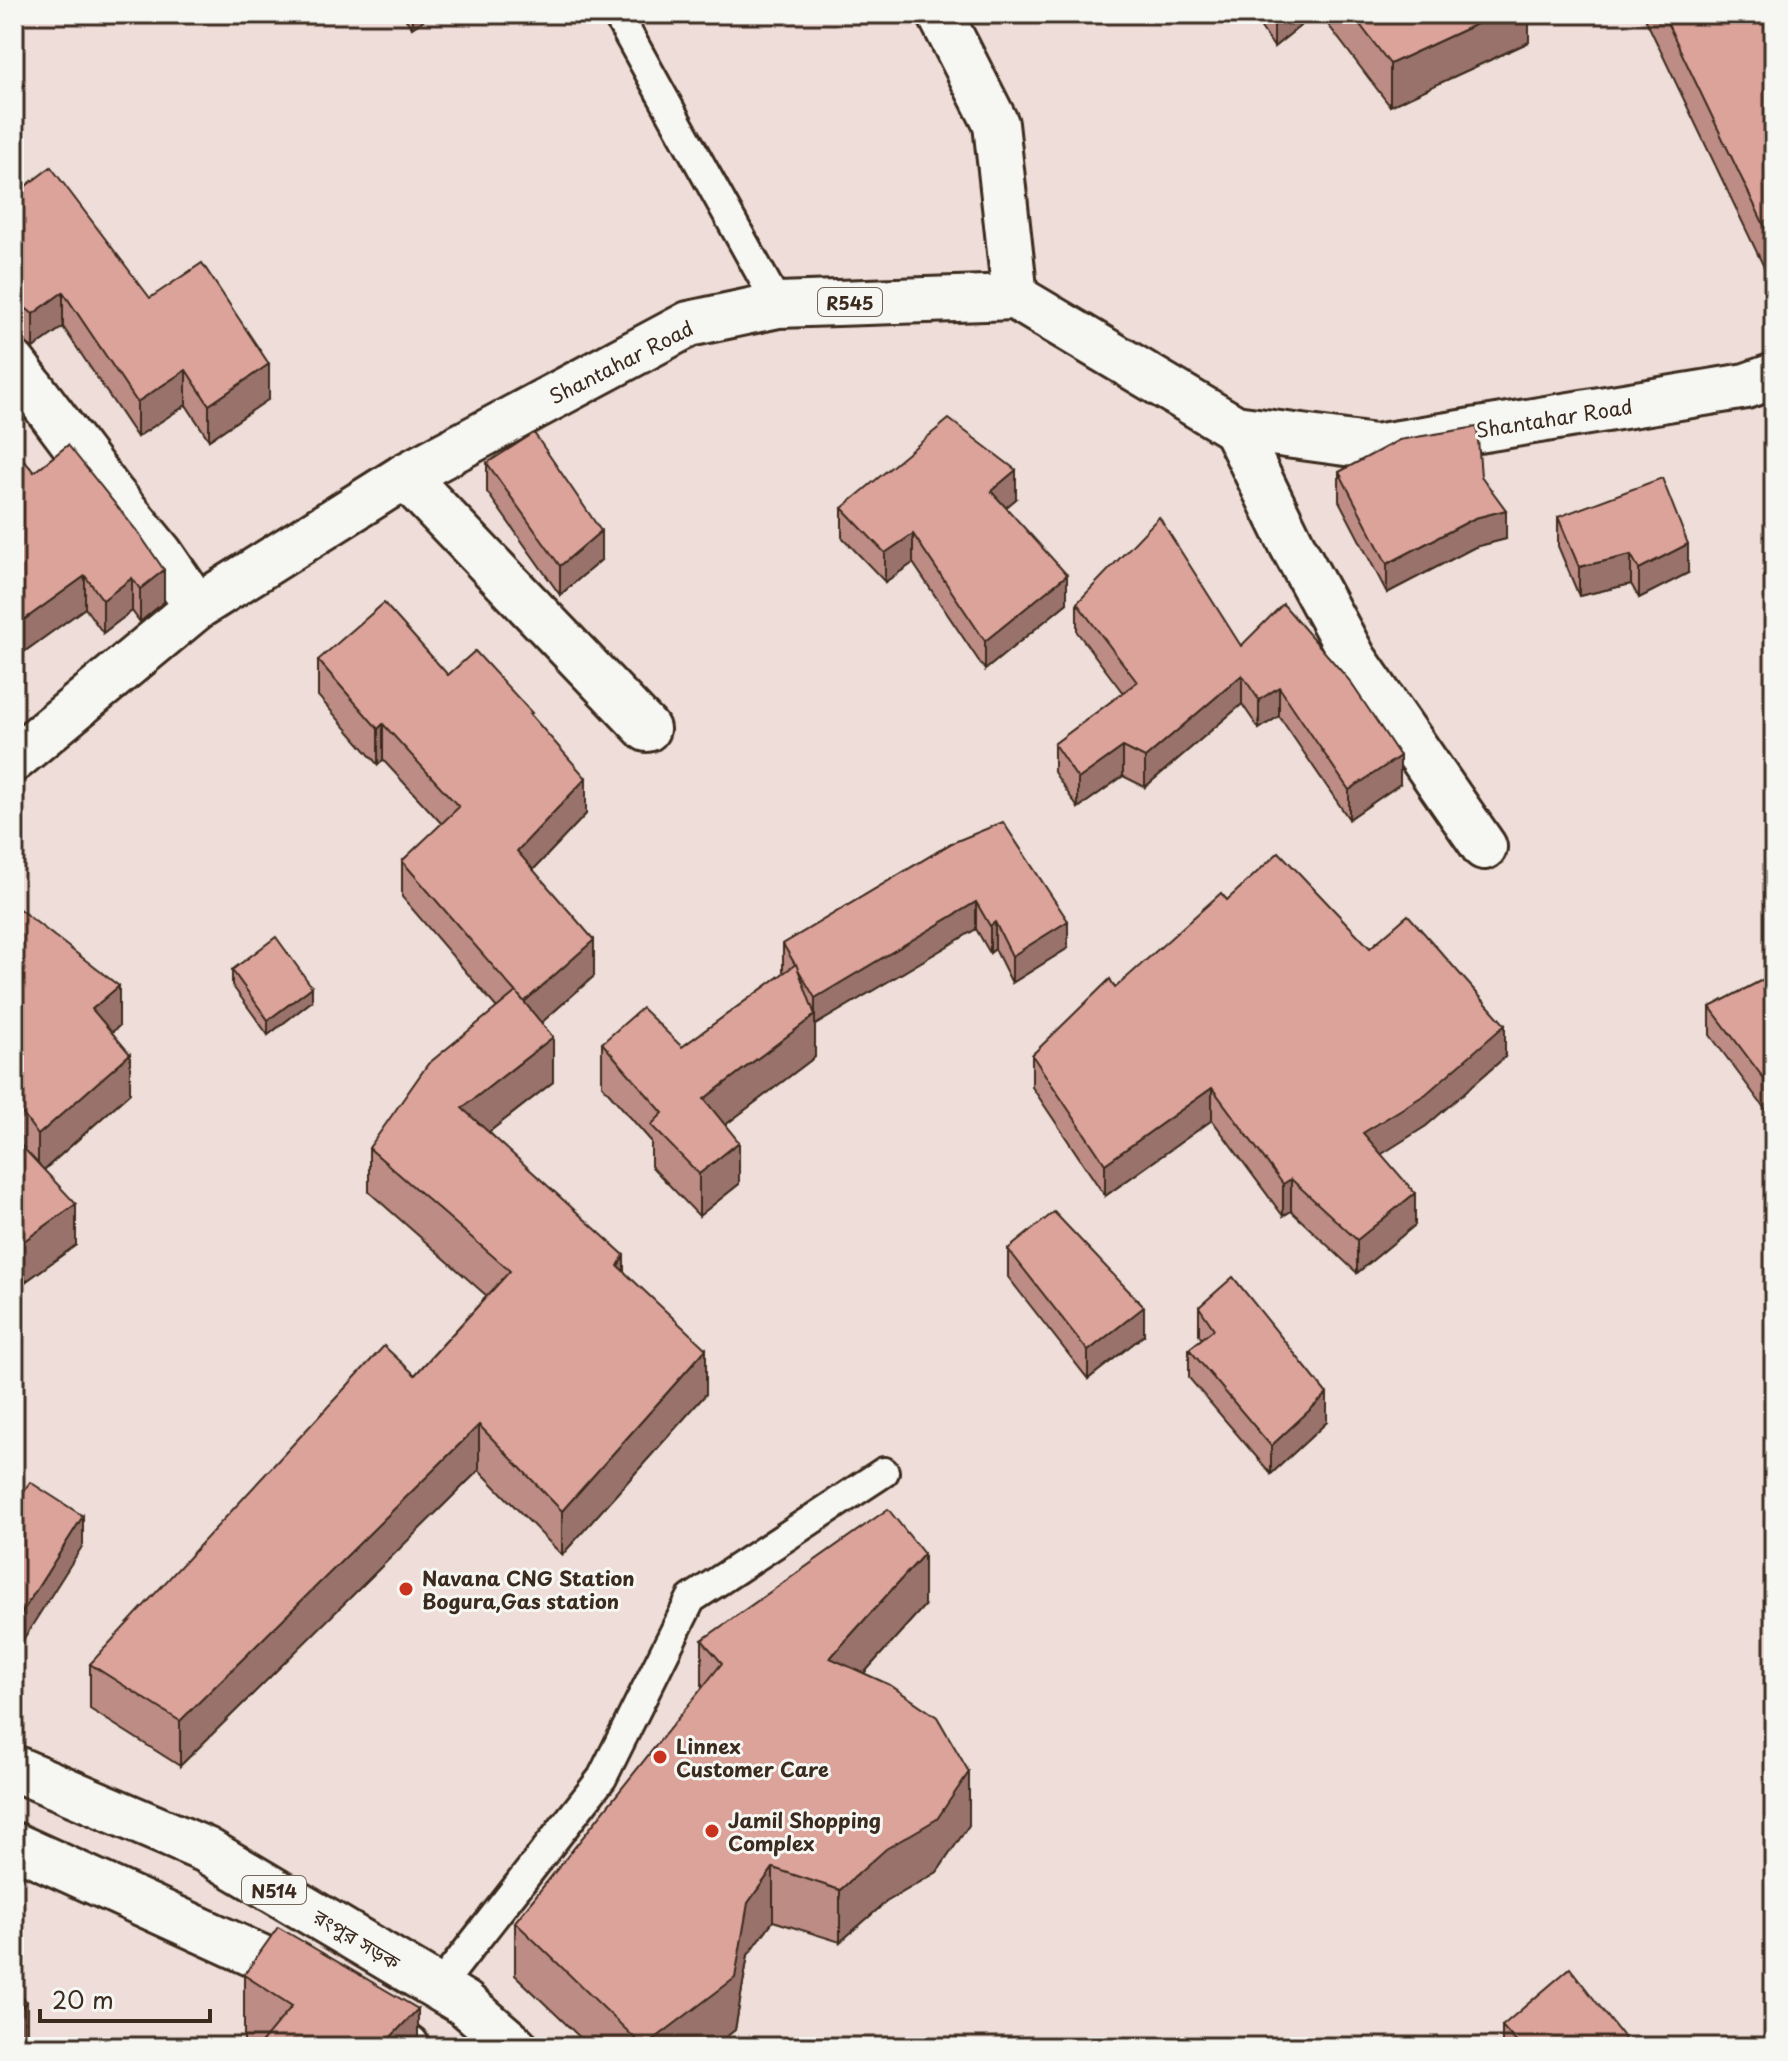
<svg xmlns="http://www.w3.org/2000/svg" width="1788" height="2061" viewBox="0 0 1788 2061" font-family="'Playpen Sans','Noto Sans Bengali',sans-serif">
<rect width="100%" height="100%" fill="#eeddd8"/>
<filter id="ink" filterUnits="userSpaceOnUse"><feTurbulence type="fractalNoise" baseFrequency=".0125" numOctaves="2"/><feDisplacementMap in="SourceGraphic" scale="16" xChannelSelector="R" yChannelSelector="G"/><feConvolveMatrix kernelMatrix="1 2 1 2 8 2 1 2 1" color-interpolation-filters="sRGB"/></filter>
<g filter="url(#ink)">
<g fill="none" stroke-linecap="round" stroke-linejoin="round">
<defs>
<g id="lane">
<polyline points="617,14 778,305"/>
<polyline points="439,1987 602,1778 691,1599 884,1472"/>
</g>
<g id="street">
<polyline points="940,14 996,124 1015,297"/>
<polyline points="14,364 111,493 160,553 197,607"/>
<polyline points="1235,428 1292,545 1354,659 1484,847"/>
<polyline points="405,476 647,729"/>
</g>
<polyline id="primary" points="14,759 197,607 405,476 689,324 778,305 1015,297 1235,428 1375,447 1746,386 1774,376"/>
<g id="highway">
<polyline points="14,1768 206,1850 464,2003 515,2047"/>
<polyline points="14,1845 271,1962 407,2047"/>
</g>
</defs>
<use href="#lane" stroke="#3b2a1e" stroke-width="34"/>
<use href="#street" stroke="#3b2a1e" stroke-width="50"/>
<use href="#primary" stroke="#3b2a1e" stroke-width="50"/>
<use href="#highway" stroke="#3b2a1e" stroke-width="50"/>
<use href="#lane" stroke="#f6f6f2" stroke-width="28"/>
<use href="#street" stroke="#f6f6f2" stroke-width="44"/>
<use href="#primary" stroke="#f6f6f2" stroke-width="44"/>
<use href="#highway" stroke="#f6f6f2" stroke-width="44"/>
</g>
<g fill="#bd8c85" stroke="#3b2a1e" stroke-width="2">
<polygon points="402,14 433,14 412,28"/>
<polygon points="1252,14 1315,14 1274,47"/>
<polygon points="1320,14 1529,14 1529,42 1390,106"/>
<polygon points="1643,14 1774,14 1774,288"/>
<polygon points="14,195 150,298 269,399 209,440 186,405 137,437 63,327 33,348 23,341 14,340"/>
<polygon points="14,463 34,472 164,602 140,622 132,611 103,633 85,608 14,659"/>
<polygon points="487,463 601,560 560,595 487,492"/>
<polygon points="1339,472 1481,476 1506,539 1475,547 1387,593 1339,501"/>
<polygon points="1016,499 1006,507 1067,603 985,670 913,563 885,582 842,537 842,508"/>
<polygon points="1558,517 1688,573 1639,598 1631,584 1579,596 1558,546"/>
<polygon points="1077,603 1241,646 1400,784 1349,819 1279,716 1259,729 1242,704 1145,787 1123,776 1078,808 1054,772 1054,744 1123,693 1077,632"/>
<polygon points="318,660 448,675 532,717 586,814 533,870 594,976 541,1023 553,1082 489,1132 624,1271 706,1394 562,1555 479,1470 180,1766 90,1709 90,1664 415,1375 487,1296 369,1192 369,1148 497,1008 402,897 402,861 442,824 383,760 378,765 318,696"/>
<polygon points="952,843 1068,948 1012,983 995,949 990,953 976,929 815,1025 815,1023 815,1057 725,1125 739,1184 699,1216 651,1166 651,1141 602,1085 602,1043 682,1047 784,973 783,971 783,944"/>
<polygon points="1227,900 1505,1057 1426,1126 1381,1154 1415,1225 1357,1273 1291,1211 1283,1216 1212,1120 1105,1196 1032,1087 1032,1055 1115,988"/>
<polygon points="14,905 119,1026 112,1032 130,1093 44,1170 76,1245 14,1290"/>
<polygon points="232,970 312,1001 268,1035 232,985"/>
<polygon points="1774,974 1774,1121 1710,1035 1710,1007"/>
<polygon points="1008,1249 1144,1335 1088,1379 1008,1277"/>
<polygon points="1199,1307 1327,1422 1271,1474 1189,1378 1189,1349 1202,1339 1199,1335"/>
<polygon points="924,1606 864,1673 969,1825 937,1872 886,1902 840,1942 773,1921 748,1955 735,2030 713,2047 590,2047 515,1975 515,1922 702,1689 702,1640"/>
<polygon points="244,1975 418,2047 244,2047"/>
<polygon points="1502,2026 1631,2047 1502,2047"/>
</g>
<g fill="#9a726c" stroke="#3b2a1e" stroke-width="2">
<polygon points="412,14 433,14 412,28"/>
<polygon points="1274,14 1315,14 1274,47"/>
<polygon points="1498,14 1529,14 1529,42 1390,106 1390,64"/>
<polygon points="63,292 63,327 33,348 33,314"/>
<polygon points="269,364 269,399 209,440 209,405"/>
<polygon points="186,370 186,405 137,437 137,402"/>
<polygon points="1016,470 1016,499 991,520 991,491"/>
<polygon points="1506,510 1506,539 1475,547 1387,593 1387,564 1475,518"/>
<polygon points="601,531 601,560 560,595 560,566"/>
<polygon points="913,534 913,563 885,582 885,553"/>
<polygon points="1688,544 1688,573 1639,598 1639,569"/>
<polygon points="1631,555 1631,584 1579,596 1579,567"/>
<polygon points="164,570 164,602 140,622 140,589"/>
<polygon points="1067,575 1067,603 985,670 985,641"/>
<polygon points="85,576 85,608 14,659 14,627"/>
<polygon points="132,578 132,611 103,633 103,600"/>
<polygon points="1242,675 1242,704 1145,787 1145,758"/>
<polygon points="1279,687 1279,716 1259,729 1259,700"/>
<polygon points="383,724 383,760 378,765 378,729"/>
<polygon points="1123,747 1123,776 1078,808 1078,779"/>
<polygon points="1400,756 1400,784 1349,819 1349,790"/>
<polygon points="586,778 586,814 517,887 517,851"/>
<polygon points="976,902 976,929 815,1025 815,998"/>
<polygon points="1068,921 1068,948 1012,983 1012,956"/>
<polygon points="995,922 995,949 990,953 990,926"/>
<polygon points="594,940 594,976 524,1038 524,1002"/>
<polygon points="119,986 119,1026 92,1049 92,1009"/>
<polygon points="312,987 312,1001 268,1035 268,1020"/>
<polygon points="815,1015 815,1057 704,1141 704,1099"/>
<polygon points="1505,1025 1505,1057 1426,1126 1363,1166 1363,1133"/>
<polygon points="553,1037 553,1082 462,1153 462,1108"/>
<polygon points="130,1054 130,1093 38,1175 38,1135"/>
<polygon points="1212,1088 1212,1120 1105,1196 1105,1164"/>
<polygon points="739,1142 739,1184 699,1216 699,1174"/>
<polygon points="1291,1179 1291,1211 1283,1216 1283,1184"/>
<polygon points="1415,1193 1415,1225 1357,1273 1357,1240"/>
<polygon points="76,1204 76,1245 14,1290 14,1248"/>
<polygon points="624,1255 624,1300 618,1266"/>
<polygon points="1144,1307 1144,1335 1088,1379 1088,1351"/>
<polygon points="706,1349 706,1394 562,1555 562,1511"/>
<polygon points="1327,1394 1327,1422 1271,1474 1271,1446"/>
<polygon points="479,1425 479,1470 180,1766 180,1721"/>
<polygon points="83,1516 83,1545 14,1654 14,1625"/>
<polygon points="924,1554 924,1606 830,1711 830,1658"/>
<polygon points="969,1772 969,1825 937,1872 886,1902 840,1942 840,1890"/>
<polygon points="773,1868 773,1921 748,1955 735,2030 713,2047 644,2047"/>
<polygon points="27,2002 27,2036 16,2047 14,2047 14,2014"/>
<polygon points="418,2009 418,2047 381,2047"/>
</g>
<g fill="#dca39b" stroke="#3b2a1e" stroke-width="2">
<polygon points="1352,14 1498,14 1390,64"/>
<polygon points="1663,14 1774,14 1774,246"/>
<polygon points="51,167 150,298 202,263 269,364 209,405 186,370 137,402 63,292 33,314 23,306 14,305 14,195"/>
<polygon points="949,419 1016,470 991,491 1067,575 985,641 913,534 885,553 842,508"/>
<polygon points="1477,427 1481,476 1506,510 1475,518 1387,564 1339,472 1399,440"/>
<polygon points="534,433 601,531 560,566 487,463"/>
<polygon points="68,445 140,535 164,570 140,589 132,578 103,600 85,576 14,627 14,463 21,457 34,472"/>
<polygon points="1662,478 1688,544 1639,569 1631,555 1579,567 1558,517"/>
<polygon points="1159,517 1241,646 1283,604 1349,680 1400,756 1349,790 1279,687 1259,700 1242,675 1145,758 1123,747 1078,779 1054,744 1137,682 1077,603"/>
<polygon points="384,603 448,675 475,651 532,713 530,714 586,778 517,851 594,940 524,1002 402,861 459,807 383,724 378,729 318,660"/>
<polygon points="1003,822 1068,921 1012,956 995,922 990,926 976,902 815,998 783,944 952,843"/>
<polygon points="1279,852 1370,948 1408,915 1505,1025 1426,1094 1363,1133 1415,1193 1357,1240 1291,1179 1283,1184 1212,1088 1105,1164 1032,1055 1110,979 1115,988 1221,893 1227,900"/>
<polygon points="14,905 119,986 92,1009 130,1054 38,1135 14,1102"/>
<polygon points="276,937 312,987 268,1020 232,970"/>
<polygon points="796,964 815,1015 704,1099 739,1142 699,1174 651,1125 663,1113 602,1043 642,1008 682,1047"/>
<polygon points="1774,974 1774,1092 1710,1007"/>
<polygon points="516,992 553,1037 462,1108 624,1255 618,1266 706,1349 562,1511 479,1425 180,1721 90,1664 384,1346 415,1375 510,1271 369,1148 428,1064"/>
<polygon points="14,1138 76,1204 14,1248"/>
<polygon points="1054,1212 1144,1307 1088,1351 1008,1249"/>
<polygon points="1233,1277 1327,1394 1271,1446 1189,1349 1214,1329 1199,1307"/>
<polygon points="30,1482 83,1516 14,1625 14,1506"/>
<polygon points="888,1509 924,1554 830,1658 890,1685 937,1717 969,1772 937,1819 886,1849 840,1890 773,1868 748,1903 735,1978 644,2047 515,1922 722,1663 702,1640"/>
<polygon points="278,1927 418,2009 381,2047 258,2047 292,2006 244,1975"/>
<polygon points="1570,1968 1631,2047 1521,2047 1502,2026"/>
<polygon points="14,1988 27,2002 14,2014"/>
</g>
</g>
<g fill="#c8321e" stroke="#f6f6f2" stroke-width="3">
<circle cx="406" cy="1589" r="8"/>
<circle cx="660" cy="1757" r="8"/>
<circle cx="712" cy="1831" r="8"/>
</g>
<g text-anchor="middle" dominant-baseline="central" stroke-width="6" stroke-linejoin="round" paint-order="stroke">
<g fill="#f6f6f2" stroke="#73675e" stroke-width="2">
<rect x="818" y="288" width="64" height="28" rx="6"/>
<rect x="242" y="1876" width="64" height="28" rx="6"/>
</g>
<g font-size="18" font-weight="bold" fill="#3b2a1e">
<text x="850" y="302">R545</text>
<text x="274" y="1890">N514</text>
</g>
<g font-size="20" fill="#3b2a1e" stroke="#f6f6f2">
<text transform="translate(621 362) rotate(-27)">Shantahar Road</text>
<text transform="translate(1554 418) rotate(-9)">Shantahar Road</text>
<text transform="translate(357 1939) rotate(31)">রংপুর সড়ক</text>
</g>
<g font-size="20" font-weight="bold" fill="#3b2a1e" stroke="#f6f6f2" text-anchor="start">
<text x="422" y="1578">Navana CNG Station<tspan x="422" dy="23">Bogura,Gas station</tspan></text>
<text x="676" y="1746">Linnex<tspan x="676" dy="23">Customer Care</tspan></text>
<text x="728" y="1820">Jamil Shopping<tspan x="728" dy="23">Complex</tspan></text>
</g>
</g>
<rect width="1788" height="2061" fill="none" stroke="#f6f6f2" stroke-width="48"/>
<rect x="24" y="24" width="1740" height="2013" fill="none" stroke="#3b2a1e" stroke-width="3" filter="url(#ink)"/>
<path d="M40 2009v12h170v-12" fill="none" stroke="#3b2a1e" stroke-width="4"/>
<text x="52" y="2009" font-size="24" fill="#3b2a1e" stroke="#f6f6f2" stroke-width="6" paint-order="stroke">20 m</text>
</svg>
